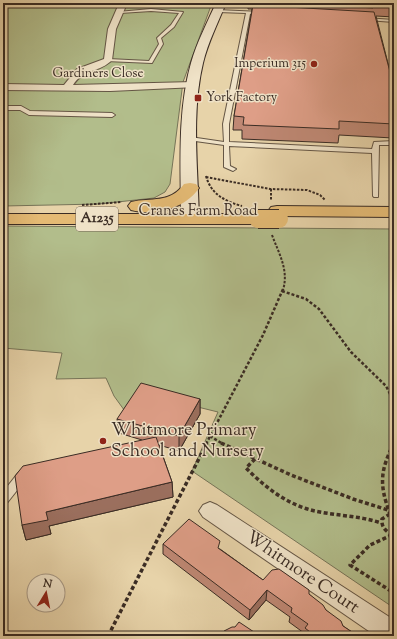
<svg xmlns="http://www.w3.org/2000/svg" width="397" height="639" viewBox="0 0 397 639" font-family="'Sorts Mill Goudy',serif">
<rect width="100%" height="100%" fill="#e7d3a9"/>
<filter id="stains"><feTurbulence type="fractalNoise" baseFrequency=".005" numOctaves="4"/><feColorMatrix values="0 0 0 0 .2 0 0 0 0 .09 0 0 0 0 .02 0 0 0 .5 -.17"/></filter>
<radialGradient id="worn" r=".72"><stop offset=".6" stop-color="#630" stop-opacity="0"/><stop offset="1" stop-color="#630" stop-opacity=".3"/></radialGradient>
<g fill="#b2bd8b" stroke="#767458">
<polygon points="3,3 212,3 183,82 170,184 165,192 154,198 99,204 3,206"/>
<polygon points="3,226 394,229 394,608 192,471 218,412 145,394 127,414 114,396 106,378 56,379 62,353 3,348"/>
</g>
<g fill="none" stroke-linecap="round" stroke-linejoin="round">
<defs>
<g id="lane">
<polygon points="151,9 183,12 174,27 161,38 163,44 152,63 106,61 106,60 108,59 149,61 159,44 157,38 171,25 179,13 151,11 120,13 118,12"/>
<polygon points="217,10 263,12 265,13 263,14 250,14 229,124 229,142 372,149 374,142 394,141 394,145 379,145 378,197 374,197 373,196 372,153 229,146 230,166 236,169 233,171 224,167 224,145 188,140 188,138 190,137 224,142 223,124 246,13 218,12"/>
<polygon points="365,18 394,20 394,22 366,20"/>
<polygon points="3,106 21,106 30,111 112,113 115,115 112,117 29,115 20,110 3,110"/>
<polygon points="22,472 26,473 27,476 26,479 7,503 3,504 3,492 18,473"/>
</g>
<g id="street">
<path d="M 118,6 L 125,8 L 116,29 L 112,60 C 101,72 83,69 73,85 L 194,82 L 197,83 L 199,85 L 197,87 L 110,91 L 3,90 L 3,84 L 64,85 L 77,69 L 104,59 L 108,29 Z"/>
<polygon points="210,502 217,505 394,620 394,636 376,636 203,517 199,511 203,505"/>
</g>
<path id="secondary" d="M 216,3 L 226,3 C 218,23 208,42 203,63 C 191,113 198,168 199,219 L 196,223 L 190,224 L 184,223 L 181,219 C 181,168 177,112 191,63 C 197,42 207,23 216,3 Z"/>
<g id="primary">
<path d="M 190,183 L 196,184 L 199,188 C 185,209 155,216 131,210 L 128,206 L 131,202 C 151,197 170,204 184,184 Z"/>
<polygon points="277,206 394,207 394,217 277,216 271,215 268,211 271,207"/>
<polygon points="3,214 258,214 264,215 267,219 264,223 258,224 3,224"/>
</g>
</defs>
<use href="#lane" stroke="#655645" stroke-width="2"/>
<use href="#street" stroke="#655645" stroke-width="2"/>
<use href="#secondary" stroke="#3a2c24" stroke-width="2"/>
<use href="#primary" stroke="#3a2c24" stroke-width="2"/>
<g stroke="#3a2c24" stroke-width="2" stroke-dasharray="2.5 1.5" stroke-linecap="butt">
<path d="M 206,176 C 211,194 224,201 242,206"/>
<polyline points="206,177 270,189 307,190 320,195 325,200"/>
<polyline points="271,189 271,200"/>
<polyline points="82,205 122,202"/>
<path d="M 272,235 C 279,254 289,270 283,290"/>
</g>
<g stroke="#3a2c24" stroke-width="2.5" stroke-dasharray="3 2" stroke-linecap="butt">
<polyline points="282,291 306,299 319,309 351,352 386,386 394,402"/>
<polyline points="210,436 223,444"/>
<polyline points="206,444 263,335 283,289"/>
<polyline points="393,444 394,442"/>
</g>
<g stroke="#3a2c24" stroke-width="3.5" stroke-dasharray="4 2.5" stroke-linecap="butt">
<polyline points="221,443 291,475 353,499 388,510"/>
<path d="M 394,443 C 380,471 379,484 390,514 L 394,513"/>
<path d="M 255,459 L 246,468 C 267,489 290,507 320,512 C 340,516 361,516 381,523"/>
<path d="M 390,514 L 382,519 C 381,528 387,532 394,536"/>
<polyline points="392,535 370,545 350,565 394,593"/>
<polyline points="108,636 207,443"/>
</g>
<use href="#lane" fill="#efe2c7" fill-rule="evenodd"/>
<use href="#street" fill="#efe2c7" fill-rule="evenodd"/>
<use href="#secondary" fill="#efe2c7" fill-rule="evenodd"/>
<use href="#primary" fill="#e4ba74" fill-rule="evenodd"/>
<defs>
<polyline id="primary-bridge" points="258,219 279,219"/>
</defs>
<use href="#primary-bridge" stroke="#3a2c24" stroke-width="20" stroke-linecap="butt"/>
<use href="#primary-bridge" stroke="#e4ba74" stroke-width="18"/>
</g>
<g fill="#bf8874" stroke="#3a2c24">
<polygon points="248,3 394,3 394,17 376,16 394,87 394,139 393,138 339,135 338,143 242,139 242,130 233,130 234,116 252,9 248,9"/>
<polygon points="200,399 200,414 179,451 159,445 172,482 173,497 49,526 51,534 26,540 22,525 142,440 119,433 117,419"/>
<polygon points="163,544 220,549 263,580 309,594 343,626 358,636 303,636 304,633 289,622 290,617 266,600 249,620 163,554"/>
</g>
<g fill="#9b6f5e" stroke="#3a2c24">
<polygon points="200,399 200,414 179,451 179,436"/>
<polygon points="172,482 173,497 49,526 51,534 26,540 22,525 46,512"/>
<polygon points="267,590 266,600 249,620 250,610"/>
</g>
<g fill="#de9e87" stroke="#3a2c24">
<polygon points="302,3 394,3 394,7 373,6 373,8"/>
<polygon points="253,5 374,12 394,87 394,124 339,121 339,129 243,125 244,117 234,116"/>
<polygon points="141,383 200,399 179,436 117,419"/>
<polygon points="156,437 172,482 46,512 48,520 22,525 15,476 23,466"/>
<polygon points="189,519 220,541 218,548 263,580 272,570 279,569 309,590 309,594 323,605 326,610 341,621 343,626 358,636 315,636 305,628 308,624 291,612 292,608 267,590 250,610 163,544"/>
<polygon points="239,622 260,636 219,636 224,631 232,627 235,627"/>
</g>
<g fill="#8f2418" stroke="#efe2c7" stroke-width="1.5">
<circle cx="314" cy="64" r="4"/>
<rect x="194" y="94" width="8" height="8" rx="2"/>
<circle cx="103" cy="441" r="4"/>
</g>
<g text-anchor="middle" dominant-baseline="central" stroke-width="3" stroke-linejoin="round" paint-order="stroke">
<g font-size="13" fill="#3a2c24" stroke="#efe2c7" text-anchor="end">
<text x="306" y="64">Imperium 315</text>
<text x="206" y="98" text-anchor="start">York Factory</text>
</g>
<g font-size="13" fill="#3a2c24" stroke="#efe2c7">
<text x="98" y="74">Gardiners Close</text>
</g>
<rect fill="#efe2c7" stroke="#706355" stroke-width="1" x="76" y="207" width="42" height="24" rx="3"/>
<g font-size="14" font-weight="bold" fill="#3a2c24">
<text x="97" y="219">A1235</text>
</g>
<g font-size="15" fill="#3a2c24" stroke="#efe2c7">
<text x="198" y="211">Cranes Farm Road</text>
</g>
<g font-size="18" fill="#3a2c24" stroke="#efe2c7" text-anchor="start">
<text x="111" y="431">Whitmore Primary<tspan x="111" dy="21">School and Nursery</tspan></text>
</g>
<g font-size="18" fill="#3a2c24" stroke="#efe2c7">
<text transform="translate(302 573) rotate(34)">Whitmore Court</text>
</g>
</g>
<rect width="397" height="639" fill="none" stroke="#e7d3a9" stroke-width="16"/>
<rect x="4" y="4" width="389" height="631" fill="none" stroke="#3a2c24" stroke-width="2"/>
<rect x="8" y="8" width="381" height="623" fill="none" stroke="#3a2c24"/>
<g transform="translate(46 593) rotate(10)"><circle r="19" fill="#efe2c7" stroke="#a79986"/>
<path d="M0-3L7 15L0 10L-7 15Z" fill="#8f2418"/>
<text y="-6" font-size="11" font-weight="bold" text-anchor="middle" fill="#3a2c24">N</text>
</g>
<rect width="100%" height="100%" filter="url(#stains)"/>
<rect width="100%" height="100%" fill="url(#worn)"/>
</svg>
